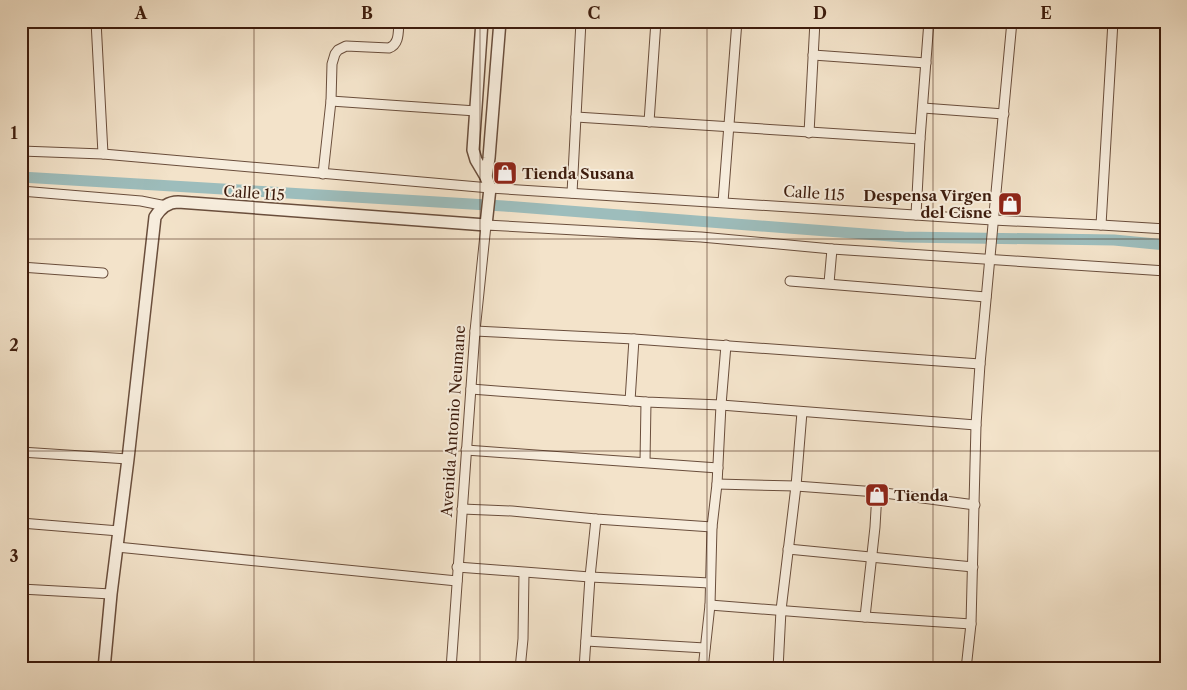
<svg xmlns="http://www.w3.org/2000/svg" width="1187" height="690" viewBox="0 0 1187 690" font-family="'Libre Caslon Text',serif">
<rect width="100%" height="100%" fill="#f3e3ca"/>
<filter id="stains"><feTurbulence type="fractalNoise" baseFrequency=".004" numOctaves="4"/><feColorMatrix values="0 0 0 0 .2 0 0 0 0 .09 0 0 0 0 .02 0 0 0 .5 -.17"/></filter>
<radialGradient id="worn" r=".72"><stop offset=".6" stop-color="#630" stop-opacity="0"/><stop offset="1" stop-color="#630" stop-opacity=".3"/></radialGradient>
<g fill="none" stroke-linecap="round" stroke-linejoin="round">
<polyline stroke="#9dbdbc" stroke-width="11" points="21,177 504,206 904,237 1114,240 1166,245"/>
<defs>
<g id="minor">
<polyline points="96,21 103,154"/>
<polyline points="21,22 96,23"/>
<polyline points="813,55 926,63"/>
<polyline points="331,101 476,111"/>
<polyline points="923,108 1004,114"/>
<polyline points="576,117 920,139"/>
<polyline points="649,122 656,21"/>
<polyline points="809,133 815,21"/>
<polyline points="21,151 103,154 490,188 993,220 1101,225 1166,229"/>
<path d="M 323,174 L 331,101 L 332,64 L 335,54 L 338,50 L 346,46 L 389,48 C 400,44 398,31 399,21"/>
<polyline points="21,191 141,201 166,206"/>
<polyline points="572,193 581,21"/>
<polyline points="723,202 737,21"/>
<polyline points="916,215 920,139 929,21"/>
<polyline points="1101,225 1113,21"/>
<polyline points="21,267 103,273"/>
<polyline points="790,281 986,297"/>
<polyline points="829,283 832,249"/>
<polyline points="475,331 634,339 980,364"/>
<polyline points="471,389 646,402 721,405 976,425"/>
<polyline points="630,401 634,339"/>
<polyline points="466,450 718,468"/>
<polyline points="21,452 128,459"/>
<polyline points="645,462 646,402"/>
<polyline points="717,484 796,486 877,492 975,505"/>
<polyline points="462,509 512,511 596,519 712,527"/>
<polyline points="21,523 119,531"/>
<polyline points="117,547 457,581"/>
<polyline points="788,549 973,567"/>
<polyline points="457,567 590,577 710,583"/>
<polyline points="21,589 111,594"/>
<polyline points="710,605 865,617 971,624"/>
<polyline points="865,617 875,527 877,492"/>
<polyline points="586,641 705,648"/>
<polyline points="451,669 475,331 486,225 701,237 832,249 1166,271"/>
<polyline points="520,669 523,639 524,573"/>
<polyline points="584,669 590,577 596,519"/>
<polyline points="703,669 710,605 712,527 717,484 721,405 726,345"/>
<polyline points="778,669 781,610 796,486 802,412"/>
<polyline points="966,669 971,624 976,425 980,364 1012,21"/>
</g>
<g id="tertiary">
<polyline points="486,177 489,158 500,21"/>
<path d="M 104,669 L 111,594 L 128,459 L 155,217 C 160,209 168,202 178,202 L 486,225 L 490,188 L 486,177 L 476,160 L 473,150 L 482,21"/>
</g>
</defs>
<use href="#minor" stroke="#6a4e3c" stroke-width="11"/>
<use href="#tertiary" stroke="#6a4e3c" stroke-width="14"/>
<use href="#minor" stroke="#f7eddd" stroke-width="9"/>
<use href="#tertiary" stroke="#f7eddd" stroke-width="11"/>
</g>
<path fill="none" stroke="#3d1c0d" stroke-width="1" stroke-opacity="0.55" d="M 254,21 L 254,669M 480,21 L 480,669M 707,21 L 707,669M 933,21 L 933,669M 21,239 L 1166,239M 21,451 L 1166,451"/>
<defs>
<symbol id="shop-square" viewBox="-11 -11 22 22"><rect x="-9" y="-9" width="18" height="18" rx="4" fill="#8f2418" stroke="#f7eddd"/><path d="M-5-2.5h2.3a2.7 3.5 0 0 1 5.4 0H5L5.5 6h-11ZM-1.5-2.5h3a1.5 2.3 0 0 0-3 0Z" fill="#fff"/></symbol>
</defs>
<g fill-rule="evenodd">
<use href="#shop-square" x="491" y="159" width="28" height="28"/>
<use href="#shop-square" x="996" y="190" width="28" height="28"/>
<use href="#shop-square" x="863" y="481" width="28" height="28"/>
</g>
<g text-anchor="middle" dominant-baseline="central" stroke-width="4" stroke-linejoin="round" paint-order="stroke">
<g font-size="15" font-weight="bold" fill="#3d1c0d" stroke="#f7eddd" text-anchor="start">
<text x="522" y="173">Tienda Susana</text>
<text x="992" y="195" text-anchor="end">Despensa Virgen<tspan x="992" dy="17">del Cisne</tspan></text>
<text x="894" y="495">Tienda</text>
</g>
<g font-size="15" fill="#3d1c0d" stroke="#f7eddd">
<text transform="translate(254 193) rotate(4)">Calle 115</text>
<text transform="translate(814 193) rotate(4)">Calle 115</text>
<text transform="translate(453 421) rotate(-86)">Avenida Antonio Neumane</text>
</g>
</g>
<rect width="1187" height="690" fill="none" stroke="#f3e3ca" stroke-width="55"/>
<rect x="28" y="28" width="1132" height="634" fill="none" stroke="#3d1c0d" stroke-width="2"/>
<g font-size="16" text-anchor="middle" font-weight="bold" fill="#3d1c0d">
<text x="141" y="19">A</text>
<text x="367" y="19">B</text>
<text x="594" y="19">C</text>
<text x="820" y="19">D</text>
<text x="1046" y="19">E</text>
<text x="14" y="139">1</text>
<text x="14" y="351">2</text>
<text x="14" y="562">3</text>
</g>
<rect width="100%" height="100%" filter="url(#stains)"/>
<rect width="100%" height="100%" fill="url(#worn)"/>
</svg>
